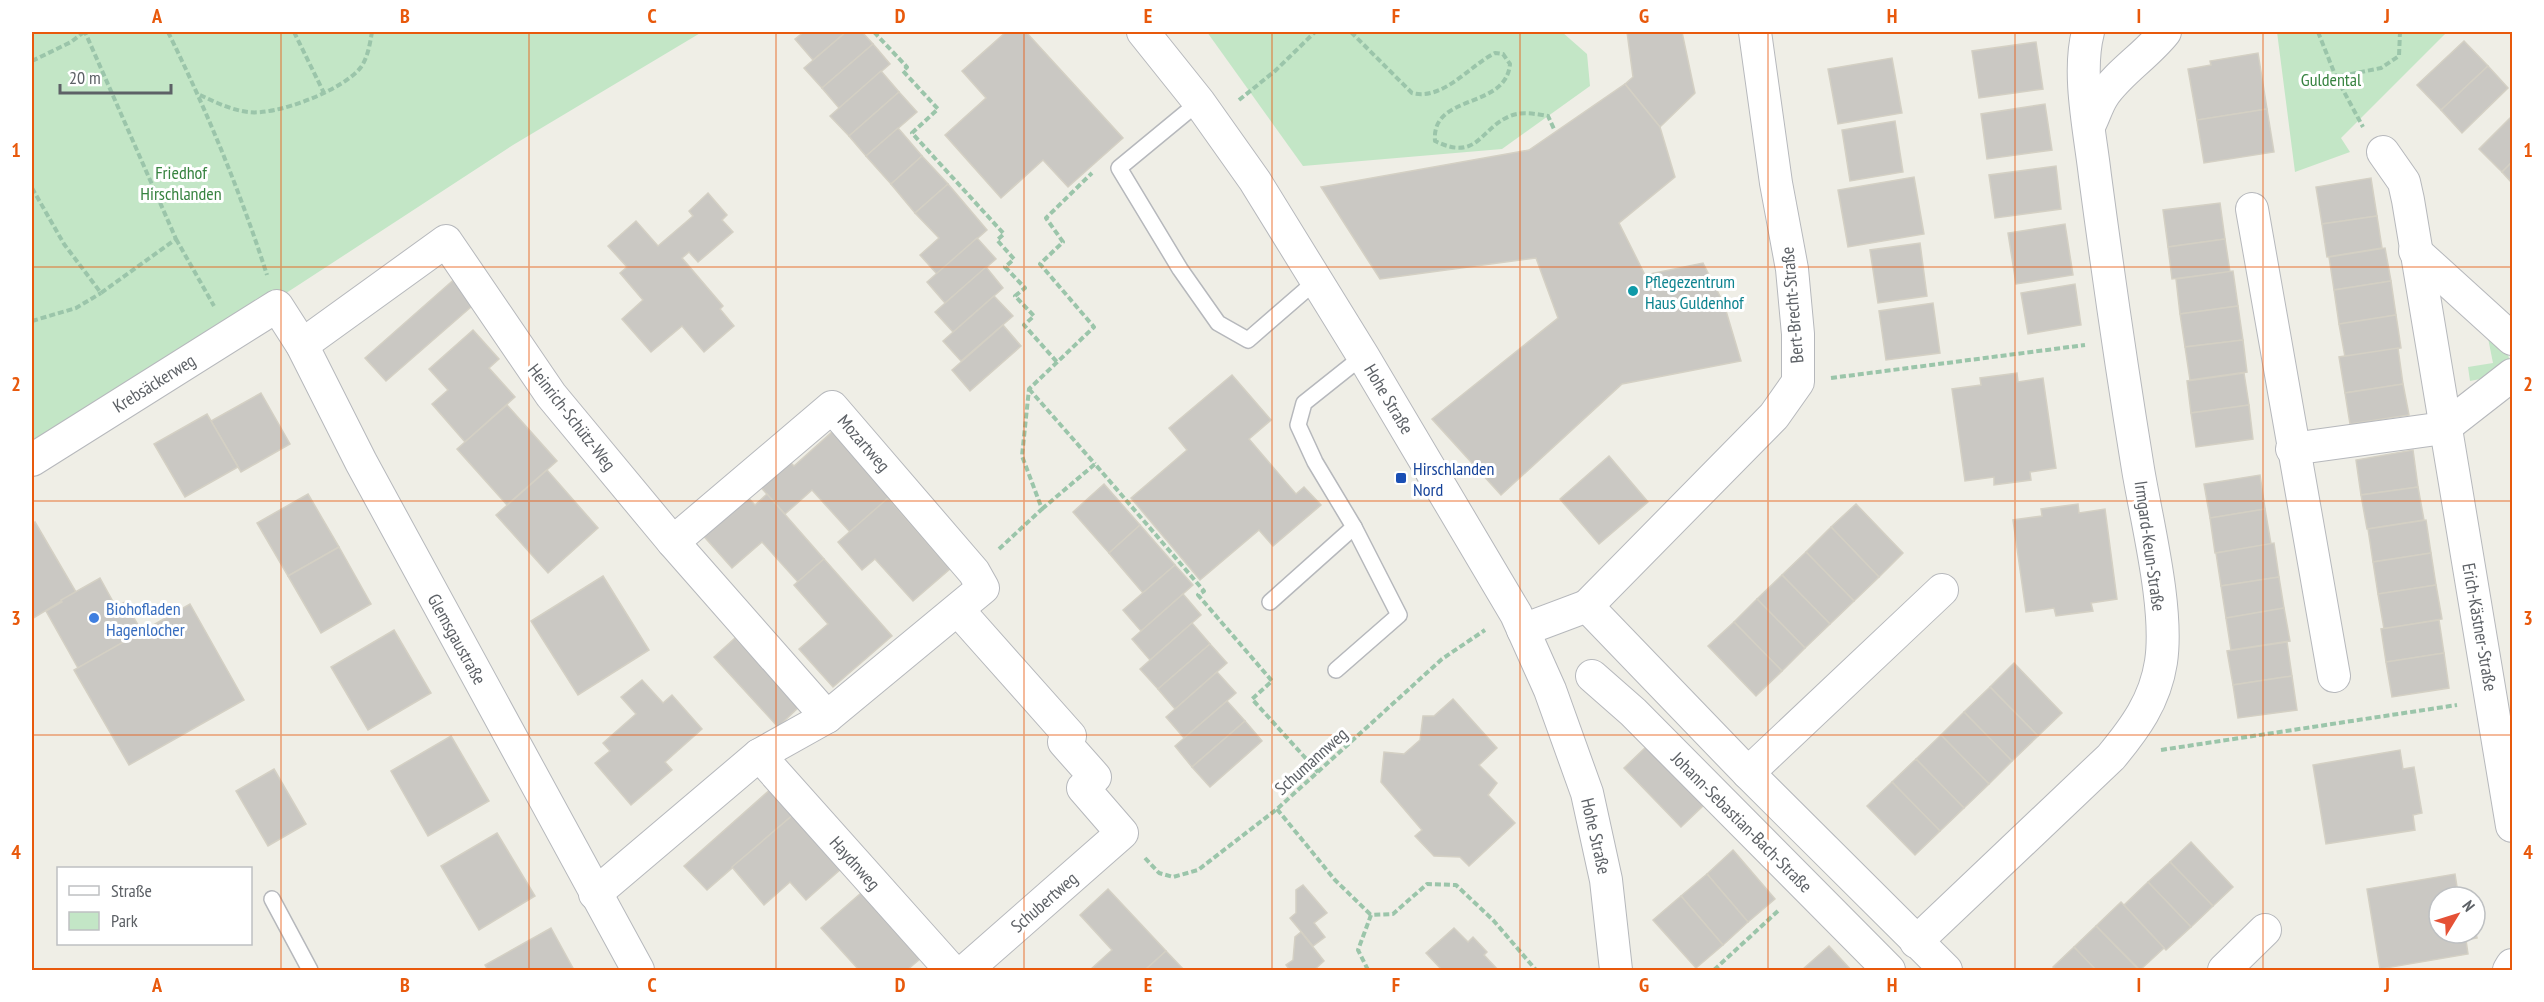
<svg xmlns="http://www.w3.org/2000/svg" width="2544" height="1002" viewBox="0 0 2544 1002" font-family="'PT Sans Narrow',sans-serif">
<rect width="100%" height="100%" fill="#efeee6"/>
<g fill="#c3e6c6">
<polygon points="32,32 702,32 513,145 32,459"/>
<polygon points="1207,32 1562,32 1587,54 1590,86 1502,149 1303,166"/>
<polygon points="2277,32 2447,32 2341,138 2350,152 2295,172"/>
<polygon points="2488,338 2504,343 2510,361 2501,375 2470,381 2468,367 2493,363"/>
</g>
<g fill="#cac8c3" stroke="#d4d0c4" stroke-width="1.5">
<polygon points="804,32 846,32 813,60 795,39"/>
<polygon points="846,32 862,32 873,44 822,88 804,68"/>
<polygon points="1006,32 1026,32 1123,138 1068,187 1043,160 1001,198 945,135 986,98 962,71"/>
<polygon points="1627,32 1682,32 1695,93 1660,127 1625,84 1633,77"/>
<polygon points="2464,41 2488,66 2441,110 2417,85"/>
<polygon points="2036,42 2043,89 1979,98 1972,51"/>
<polygon points="873,44 890,64 839,108 822,88"/>
<polygon points="2258,53 2267,109 2197,120 2188,69 2211,65 2210,61"/>
<polygon points="1892,58 1902,113 1838,124 1828,69"/>
<polygon points="2488,66 2508,88 2462,133 2441,110"/>
<polygon points="881,71 899,92 849,136 830,116"/>
<polygon points="1625,84 1660,127 1675,177 1619,223 1645,275 1703,263 1724,304 1741,361 1622,384 1501,495 1432,419 1558,318 1536,258 1380,279 1321,187 1529,150"/>
<polygon points="899,92 917,112 866,156 849,136"/>
<polygon points="2045,104 2052,150 1987,159 1981,114"/>
<polygon points="2267,109 2274,152 2204,163 2197,120"/>
<polygon points="2512,116 2512,162 2502,172 2479,149"/>
<polygon points="1895,121 1903,172 1850,181 1842,130"/>
<polygon points="898,128 922,156 891,184 866,156"/>
<polygon points="922,156 948,184 915,213 891,184"/>
<polygon points="2512,162 2512,183 2502,172"/>
<polygon points="2056,166 2061,209 1995,218 1989,175"/>
<polygon points="1914,177 1924,234 1848,247 1838,190"/>
<polygon points="2371,178 2377,216 2322,224 2316,187"/>
<polygon points="948,184 987,230 937,274 920,255 939,238 915,213"/>
<polygon points="708,193 727,215 722,220 733,232 698,262 689,252 682,258 723,306 720,309 734,326 704,352 682,326 651,352 622,319 643,300 620,273 627,267 608,246 636,221 658,246 693,216 689,211"/>
<polygon points="2220,203 2225,239 2168,247 2163,210"/>
<polygon points="2377,216 2382,248 2327,257 2322,224"/>
<polygon points="2065,224 2073,275 2016,284 2008,233"/>
<polygon points="977,238 996,259 945,303 927,282"/>
<polygon points="2225,239 2230,272 2172,279 2168,247"/>
<polygon points="1920,243 1927,296 1878,303 1870,250"/>
<polygon points="2385,248 2391,281 2334,290 2329,257"/>
<polygon points="986,267 1003,288 953,332 935,312"/>
<polygon points="2233,271 2238,306 2180,314 2176,279"/>
<polygon points="458,276 479,300 386,381 365,358"/>
<polygon points="2391,281 2396,315 2339,324 2334,290"/>
<polygon points="2075,284 2081,325 2028,334 2021,293"/>
<polygon points="994,296 1013,316 961,361 943,341"/>
<polygon points="1933,303 1940,353 1886,360 1879,311"/>
<polygon points="2238,306 2243,340 2185,347 2180,314"/>
<polygon points="2396,315 2401,348 2345,357 2339,324"/>
<polygon points="1003,325 1021,346 970,391 952,370"/>
<polygon points="473,330 499,359 489,368 515,397 465,442 432,404 448,390 429,369"/>
<polygon points="2243,340 2247,372 2190,380 2185,347"/>
<polygon points="2398,348 2403,384 2345,393 2339,357"/>
<polygon points="2017,373 2018,382 2043,378 2056,468 2030,472 2031,480 1994,485 1994,477 1965,481 1952,389 1981,385 1980,378"/>
<polygon points="2244,373 2249,405 2191,413 2187,381"/>
<polygon points="1232,375 1271,420 1249,439 1296,494 1304,487 1321,505 1273,546 1259,530 1200,580 1131,498 1187,450 1169,428"/>
<polygon points="2403,384 2409,415 2350,424 2345,393"/>
<polygon points="261,393 290,444 241,472 211,421"/>
<polygon points="507,405 557,461 507,505 457,449"/>
<polygon points="2249,405 2253,439 2196,447 2191,413"/>
<polygon points="207,414 238,467 185,497 154,444"/>
<polygon points="833,431 891,496 850,532 812,490 785,514 756,482 785,457 794,466"/>
<polygon points="2413,450 2418,487 2361,495 2356,460"/>
<polygon points="1609,456 1648,502 1599,544 1560,499"/>
<polygon points="547,470 598,528 548,573 496,515"/>
<polygon points="2260,475 2265,509 2210,518 2204,484"/>
<polygon points="1104,484 1140,525 1109,553 1073,512"/>
<polygon points="2418,487 2424,520 2367,529 2361,495"/>
<polygon points="744,493 755,505 767,494 824,559 798,582 762,542 732,568 700,532"/>
<polygon points="308,494 339,547 288,576 257,523"/>
<polygon points="888,498 950,569 913,601 875,559 862,570 838,542"/>
<polygon points="1856,504 1903,553 1879,577 1831,527"/>
<polygon points="2078,504 2079,513 2105,509 2117,599 2091,603 2093,611 2056,616 2054,608 2026,612 2013,520 2042,516 2041,509"/>
<polygon points="2265,509 2271,544 2215,553 2210,518"/>
<polygon points="2426,520 2431,553 2373,562 2368,529"/>
<polygon points="35,522 76,592 32,619 32,525"/>
<polygon points="1140,525 1175,565 1143,593 1109,553"/>
<polygon points="1831,527 1879,577 1854,601 1806,552"/>
<polygon points="2274,543 2279,577 2221,586 2216,553"/>
<polygon points="339,547 371,604 321,633 288,576"/>
<polygon points="1806,552 1854,601 1830,624 1782,575"/>
<polygon points="2431,553 2436,585 2378,594 2373,562"/>
<polygon points="824,559 892,636 833,687 799,649 828,624 794,585"/>
<polygon points="1175,565 1193,585 1141,631 1123,610"/>
<polygon points="1782,575 1830,624 1805,648 1757,599"/>
<polygon points="603,576 649,650 578,695 531,621"/>
<polygon points="2279,577 2284,608 2226,618 2221,586"/>
<polygon points="100,578 116,607 125,602 142,632 78,668 46,611 62,602 61,600"/>
<polygon points="2436,585 2442,619 2384,629 2378,594"/>
<polygon points="1183,594 1201,615 1150,660 1132,639"/>
<polygon points="1757,599 1805,648 1782,671 1734,622"/>
<polygon points="190,604 244,700 129,765 74,670"/>
<polygon points="2284,608 2290,641 2231,650 2226,618"/>
<polygon points="2439,620 2444,653 2386,662 2381,629"/>
<polygon points="1734,622 1782,671 1756,696 1708,646"/>
<polygon points="1192,623 1210,644 1158,689 1140,669"/>
<polygon points="394,630 431,693 368,730 331,667"/>
<polygon points="735,638 799,707 778,727 714,657"/>
<polygon points="2287,642 2292,676 2233,685 2227,651"/>
<polygon points="1210,644 1227,663 1175,709 1158,689"/>
<polygon points="2444,653 2449,688 2392,697 2386,662"/>
<polygon points="2014,663 2062,713 2038,736 1990,687"/>
<polygon points="1217,672 1236,693 1184,738 1166,717"/>
<polygon points="2292,676 2297,710 2238,718 2233,685"/>
<polygon points="642,680 663,703 672,695 702,729 665,762 672,770 631,805 595,763 610,751 603,743 636,714 621,697"/>
<polygon points="1990,687 2038,736 2012,761 1964,712"/>
<polygon points="1453,699 1497,748 1479,765 1497,783 1488,795 1515,823 1469,866 1460,857 1434,856 1415,836 1422,830 1381,782 1384,752 1404,754 1420,740 1423,716 1434,716"/>
<polygon points="1227,701 1245,721 1192,767 1175,746"/>
<polygon points="1964,712 2012,761 1989,784 1941,735"/>
<polygon points="1245,721 1262,741 1210,787 1192,767"/>
<polygon points="1941,735 1989,784 1964,808 1916,759"/>
<polygon points="451,736 489,801 428,836 391,771"/>
<polygon points="1647,746 1704,805 1681,827 1624,768"/>
<polygon points="2400,750 2403,769 2414,767 2422,813 2413,815 2415,830 2326,844 2313,765"/>
<polygon points="1916,759 1964,808 1940,831 1892,782"/>
<polygon points="274,769 306,824 268,846 236,791"/>
<polygon points="1892,782 1940,831 1915,855 1867,806"/>
<polygon points="773,787 794,814 707,890 684,866"/>
<polygon points="794,814 841,869 806,900 790,882 764,905 732,867"/>
<polygon points="497,833 535,896 479,930 441,866"/>
<polygon points="2191,842 2233,887 2213,906 2170,862"/>
<polygon points="1733,850 1775,899 1748,922 1707,874"/>
<polygon points="2170,862 2213,906 2191,927 2148,882"/>
<polygon points="1707,874 1748,922 1723,945 1681,896"/>
<polygon points="2455,874 2458,893 2469,892 2470,897 2439,897 2439,933 2475,933 2475,928 2477,938 2466,940 2468,954 2380,969 2367,889"/>
<polygon points="2148,882 2191,927 2166,950 2124,905"/>
<polygon points="1303,885 1327,913 1314,923 1325,937 1313,946 1290,918 1296,913 1296,890"/>
<polygon points="1108,889 1166,951 1145,970 1090,970 1112,950 1080,915"/>
<polygon points="861,893 920,959 907,970 859,970 821,928"/>
<polygon points="1681,896 1723,945 1696,968 1653,920"/>
<polygon points="2121,902 2164,948 2140,970 2096,926"/>
<polygon points="2096,926 2139,970 2096,970 2074,947"/>
<polygon points="551,928 574,970 488,970 485,965"/>
<polygon points="1454,928 1468,942 1473,937 1487,952 1484,955 1498,970 1442,970 1426,953"/>
<polygon points="1301,932 1324,961 1314,970 1290,970 1286,965 1293,960 1295,937"/>
<polygon points="1829,946 1851,970 1802,970"/>
<polygon points="2074,947 2096,970 2056,970 2053,967"/>
<polygon points="1166,951 1184,970 1145,970"/>
</g>
<g fill="none" stroke-linecap="round" stroke-linejoin="round">
<defs>
<g id="lane">
<polyline points="1199,102 1119,168 1180,269 1218,323 1248,340 1316,281"/>
<polyline points="1270,602 1354,527"/>
<polyline points="1336,670 1399,615 1354,527 1315,462 1298,425 1304,403 1363,356"/>
<polyline points="272,899 310,970"/>
</g>
<g id="street">
<polyline points="1143,32 1199,102 1255,181 1363,356 1516,614 1550,690 1587,793 1606,880 1616,970"/>
<path d="M 2089,126 C 2094,117 2097,105 2103,96 C 2118,73 2147,55 2165,32"/>
<polyline points="2383,152 2404,182 2408,200 2512,826"/>
<polyline points="2252,209 2334,676"/>
<polyline points="2415,251 2512,339"/>
<polyline points="302,345 446,241 551,395 673,542 827,717"/>
<polyline points="2292,449 2444,428 2512,375"/>
<polyline points="32,460 277,306 302,345 361,462 638,970"/>
<polyline points="1587,606 1774,416 1798,382 1798,334 1792,269 1776,183 1755,32"/>
<polyline points="958,610 1070,736 1064,742 1095,777 1083,788 1122,833 966,970"/>
<polyline points="1523,630 1587,606 1748,773 1946,970"/>
<polyline points="1592,676 1633,712 1889,970"/>
<polyline points="759,755 951,970"/>
<polyline points="1748,773 1942,590"/>
<polyline points="595,894 759,755 827,717 983,588 974,572 832,407 673,542"/>
<path d="M 1916,942 L 2111,757 C 2135,728 2155,701 2161,662 C 2169,609 2147,523 2138,469 C 2122,371 2108,274 2095,176 C 2090,132 2077,74 2088,32"/>
<polyline points="2224,970 2265,930"/>
<polyline points="2509,970 2512,965"/>
</g>
</defs>
<use href="#lane" stroke="#b6b8bc" stroke-width="18"/>
<use href="#street" stroke="#b6b8bc" stroke-width="34"/>
<g stroke="#9bc5aa" stroke-width="4" stroke-dasharray="6 3" stroke-linecap="butt">
<path d="M 168,32 C 207,111 240,191 267,275"/>
<polyline points="294,32 324,93"/>
<polyline points="874,32 907,67 903,71 938,109 912,133 1004,234 997,240 1014,259 1005,267 1025,288 1015,296 1034,316 1024,325 1057,362"/>
<path d="M 1351,32 L 1412,93 C 1443,101 1469,66 1495,53 L 1503,54 L 1510,64 C 1506,110 1431,93 1435,141 C 1478,162 1479,129 1510,116 C 1521,111 1537,114 1548,116 L 1554,129"/>
<polyline points="2318,32 2336,77 2381,68 2399,56 2400,32"/>
<polyline points="32,61 71,42 84,32"/>
<polyline points="2336,77 2363,127"/>
<path d="M 200,95 C 215,102 231,110 248,112 C 276,116 344,90 361,67 C 368,57 370,43 372,32"/>
<polyline points="1239,100 1275,71 1315,32"/>
<polyline points="32,188 64,244 101,293 176,239 85,32"/>
<polyline points="176,239 214,306"/>
<polyline points="32,321 76,308 101,293"/>
<polyline points="1831,378 2085,345"/>
<polyline points="1029,389 1095,464"/>
<polyline points="1042,509 1095,464 1204,591 1198,595 1272,681 1252,699 1319,773"/>
<polyline points="999,549 1042,509 1022,456 1029,389 1094,327 1040,264 1063,242 1046,218 1092,173"/>
<polyline points="2161,750 2457,705"/>
<polyline points="1277,809 1335,880 1371,915"/>
<polyline points="1145,858 1159,873 1173,877 1198,870 1277,809 1442,659 1485,630"/>
<polyline points="1368,970 1358,950 1371,915 1393,914 1427,884 1456,885 1493,920 1536,970"/>
<polyline points="1714,970 1779,910"/>
</g>
<use href="#lane" stroke="#fff" stroke-width="15"/>
<use href="#street" stroke="#fff" stroke-width="32"/>
</g>
<path fill="none" stroke="#e8590c" stroke-width="1.5" stroke-opacity="0.55" d="M 281,32 L 281,970M 529,32 L 529,970M 776,32 L 776,970M 1024,32 L 1024,970M 1272,32 L 1272,970M 1520,32 L 1520,970M 1768,32 L 1768,970M 2015,32 L 2015,970M 2263,32 L 2263,970M 32,267 L 2512,267M 32,501 L 2512,501M 32,735 L 2512,735"/>
<circle fill="#0f9aa8" stroke="#fff" stroke-width="2" cx="1633" cy="291" r="6"/>
<rect fill="#1a4fb4" stroke="#fff" stroke-width="2" x="1395" y="472" width="12" height="12" rx="3"/>
<circle fill="#3f7fe0" stroke="#fff" stroke-width="2" cx="94" cy="618" r="6"/>
<g text-anchor="middle" dominant-baseline="central" stroke-width="6" stroke-linejoin="round" paint-order="stroke">
<g font-size="18" fill="#378340" stroke="#fff">
<text x="2331" y="79">Guldental</text>
<text x="181" y="172">Friedhof<tspan x="181" dy="21">Hirschlanden</tspan></text>
</g>
<g font-size="18" fill="#0d838f" stroke="#fff" text-anchor="start">
<text x="1645" y="281">Pflegezentrum<tspan x="1645" dy="21">Haus Guldenhof</tspan></text>
</g>
<g font-size="18" fill="#5d6166" stroke="#fff">
<text transform="translate(1792 305) rotate(-95)">Bert-Brecht-Straße</text>
<text transform="translate(154 383) rotate(-32)">Krebsäckerweg</text>
<text transform="translate(1389 399) rotate(59)">Hohe Straße</text>
<text transform="translate(572 417) rotate(52)">Heinrich-Schütz-Weg</text>
<text transform="translate(864 443) rotate(49)">Mozartweg</text>
<text transform="translate(2150 546) rotate(82)">Irmgard-Keun-Straße</text>
<text transform="translate(2480 627) rotate(80)">Erich-Kästner-Straße</text>
<text transform="translate(457 639) rotate(61)">Glemsgaustraße</text>
<text transform="translate(1311 761) rotate(-42)">Schumannweg</text>
<text transform="translate(1742 822) rotate(45)">Johann-Sebastian-Bach-Straße</text>
<text transform="translate(1596 836) rotate(77)">Hohe Straße</text>
<text transform="translate(855 863) rotate(48)">Haydnweg</text>
<text transform="translate(1044 902) rotate(-41)">Schubertweg</text>
</g>
<g font-size="18" fill="#164399" stroke="#fff" text-anchor="start">
<text x="1413" y="468">Hirschlanden<tspan x="1413" dy="21">Nord</tspan></text>
</g>
<g font-size="18" fill="#366cbe" stroke="#fff" text-anchor="start">
<text x="106" y="608">Biohofladen<tspan x="106" dy="21">Hagenlocher</tspan></text>
</g>
</g>
<rect width="2544" height="1002" fill="none" stroke="#ffffff" stroke-width="66"/>
<rect x="57" y="867" width="195" height="78" fill="#ffffff" stroke="#bec0c2" stroke-width="1.5"/>
<rect x="69" y="886" width="30" height="9" fill="#ffffff" stroke="#bec0c2" stroke-width="1.5"/>
<text x="111" y="897" font-size="18" fill="#5d6166">Straße</text>
<rect x="69" y="912" width="30" height="18" fill="#c3e6c6" stroke="#bec0c2" stroke-width="1.5"/>
<text x="111" y="927" font-size="18" fill="#5d6166">Park</text>
<g transform="translate(2457 915) rotate(52)"><circle r="28" fill="#ffffff" stroke="#bec0c2" stroke-width="1.5"/>
<path d="M0-4.5L10 22L0 15L-10 22Z" fill="#e55136"/>
<text y="-9" font-size="16" font-weight="bold" text-anchor="middle" fill="#5d6166">N</text>
</g>
<path d="M60 84v9h111v-9" fill="none" stroke="#5d6166" stroke-width="3"/>
<text x="69" y="84" font-size="18" fill="#5d6166" stroke="#ffffff" stroke-width="4.5" paint-order="stroke">20 m</text>
<rect x="33" y="33" width="2478" height="936" fill="none" stroke="#e8590c" stroke-width="2"/>
<g font-size="20" text-anchor="middle" font-weight="bold" fill="#e8590c">
<text x="157" y="23">A</text>
<text x="405" y="23">B</text>
<text x="652" y="23">C</text>
<text x="900" y="23">D</text>
<text x="1148" y="23">E</text>
<text x="1396" y="23">F</text>
<text x="1644" y="23">G</text>
<text x="1892" y="23">H</text>
<text x="2139" y="23">I</text>
<text x="2387" y="23">J</text>
<text x="16" y="157">1</text>
<text x="2528" y="157">1</text>
<text x="16" y="391">2</text>
<text x="2528" y="391">2</text>
<text x="16" y="625">3</text>
<text x="2528" y="625">3</text>
<text x="16" y="859">4</text>
<text x="2528" y="859">4</text>
<text x="157" y="992">A</text>
<text x="405" y="992">B</text>
<text x="652" y="992">C</text>
<text x="900" y="992">D</text>
<text x="1148" y="992">E</text>
<text x="1396" y="992">F</text>
<text x="1644" y="992">G</text>
<text x="1892" y="992">H</text>
<text x="2139" y="992">I</text>
<text x="2387" y="992">J</text>
</g>
</svg>
